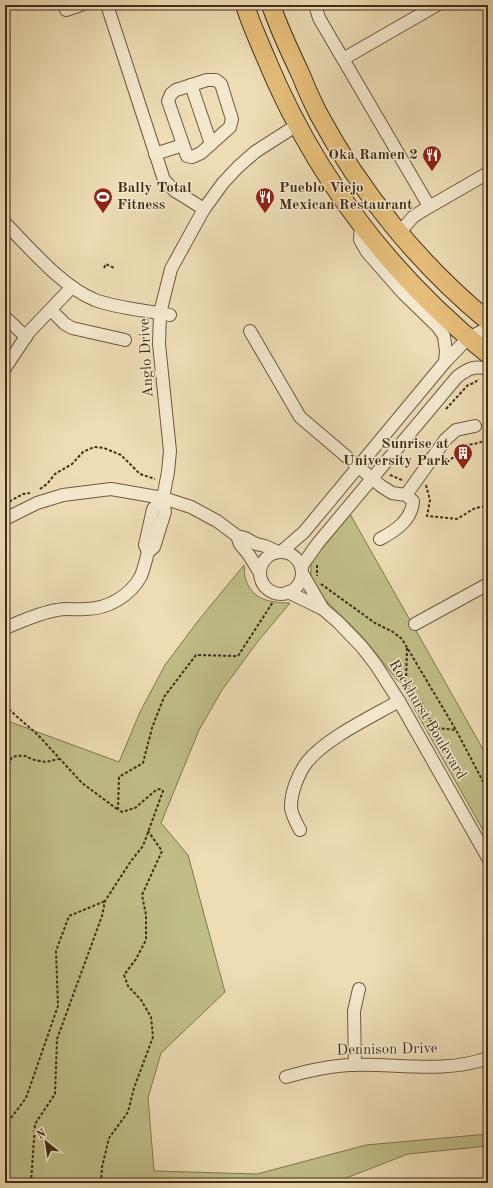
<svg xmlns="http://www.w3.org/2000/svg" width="493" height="1188" viewBox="0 0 493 1188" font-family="'Old Standard TT',serif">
<rect width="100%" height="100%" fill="#eddcb4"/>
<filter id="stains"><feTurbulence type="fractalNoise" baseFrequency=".005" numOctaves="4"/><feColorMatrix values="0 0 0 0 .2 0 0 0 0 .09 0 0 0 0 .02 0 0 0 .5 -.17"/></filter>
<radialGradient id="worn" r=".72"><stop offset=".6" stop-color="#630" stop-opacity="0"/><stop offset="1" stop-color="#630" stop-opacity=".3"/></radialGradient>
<g fill="#c0be87" stroke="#817650">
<polygon points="350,514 488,758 488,839 401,685 363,637 318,593 311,583 311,562"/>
<path d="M 244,565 C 245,570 244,576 246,580 C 252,600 272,603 290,603 L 259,640 L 222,690 L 199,730 L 161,823 L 188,855 L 225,992 L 161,1053 L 148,1098 L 154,1171 L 257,1174 L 366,1145 L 488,1134 L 488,1146 L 408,1154 L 333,1183 L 5,1183 L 5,720 L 119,762 L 140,712 L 165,665 L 198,621 Z"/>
</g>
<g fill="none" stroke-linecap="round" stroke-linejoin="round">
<defs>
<g id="minor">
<polyline points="107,5 164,180 175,191 204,209"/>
<polyline points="315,5 319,18 343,59"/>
<polyline points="66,10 81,5"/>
<polygon points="207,80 216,80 221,84 232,119 230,127 201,153 192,157 187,156 168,101 171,94 176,90"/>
<polyline points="191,85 211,144"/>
<polyline points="155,154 183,145"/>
<polyline points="429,206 343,59 437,5"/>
<path d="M 5,223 C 30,248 62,287 95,300 C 120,309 145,310 170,315"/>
<polyline points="399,233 413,217 422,211 488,173"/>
<polyline points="51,310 65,324 72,328 125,340"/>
<polyline points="5,317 26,337"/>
<polyline points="250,331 300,417 381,486 392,493 406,495 445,440 456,430 475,426"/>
<polyline points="445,362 468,338 488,328"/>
<polyline points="5,368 29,332 72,287"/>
<polyline points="5,519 37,503 63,495 111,489 163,498 191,507 217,521 237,536 245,538 256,544 265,546 278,552"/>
<polyline points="237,536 240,544 249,555 260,573"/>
<path d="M 380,539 C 395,531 412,520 413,501 L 406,495"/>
<polyline points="148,552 154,547 165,512 163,498 168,472 170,451 159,344 160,313 171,269 204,209 223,183 238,167 255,152 297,125"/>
<polyline points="281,552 304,532 445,362 446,351 444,336 438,327 403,293 367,252 360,240 361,224"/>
<circle cx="281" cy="573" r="21"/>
<path d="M 301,567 L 318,543 L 457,377 C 467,369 475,365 488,369"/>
<polyline points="302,573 323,609"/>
<polyline points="288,592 323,609 338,622 362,647 376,665 399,701 488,858"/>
<polyline points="415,624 488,584"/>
<path d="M 5,628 C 22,621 39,613 57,610 C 67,608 76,610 85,609 C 108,609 130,596 141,576 C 144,568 146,560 148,552 L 145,545 L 153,509 L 163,498"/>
<path d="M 300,830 C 297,824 291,814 291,807 C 291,792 298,774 307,762 C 326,738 373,716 399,701"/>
<polyline points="355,1065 354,1011 359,989"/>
<path d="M 286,1077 C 307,1071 328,1066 350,1065 C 395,1063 444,1074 488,1058"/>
</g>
<g id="highway">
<path d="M 245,5 C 250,22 258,39 265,56 C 313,173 389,274 488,354"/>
<path d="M 271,5 C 279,29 290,52 301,75 C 306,88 312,101 318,113 C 360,192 419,264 488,321"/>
</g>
</defs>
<use href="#minor" stroke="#6d5940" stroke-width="14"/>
<use href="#highway" stroke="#422d19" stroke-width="20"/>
<g stroke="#422d19" stroke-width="2" stroke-dasharray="3 2" stroke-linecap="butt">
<polyline points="5,178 8,175"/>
<polyline points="104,268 106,264 114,268"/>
<polyline points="446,409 468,385 474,383 479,379"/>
<path d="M 442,461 L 447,462 L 454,457 L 462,446 C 472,443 482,446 488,435"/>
<polyline points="390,475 404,481"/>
<polyline points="426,485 430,500 427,516 457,519 475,508 488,506"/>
<polyline points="40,489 47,484 55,474 72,464 83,452 94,447 104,448 121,455 140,474 155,479"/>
<polyline points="5,504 23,494 30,493"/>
<polyline points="317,565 317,576"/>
<polyline points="321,584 375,623 393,632 402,639 456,730 488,791"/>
<polyline points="407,648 406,683 422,703 432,724 437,728 456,730"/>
<polyline points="5,706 38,735 82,783 117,809"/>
<path d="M 5,774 L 12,757 C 29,753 25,759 40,761 C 47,763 52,760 59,759"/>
<polyline points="5,1126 26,1098 58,1006 56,951 69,916 105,901"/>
<polyline points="31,1183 35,1124 55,1094 57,1039 102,916 105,901 131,861 143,846 163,791 160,789 156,790 135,808 122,812 118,809 119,777 143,763 152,728 164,697 196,655 238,656 273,602"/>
<polyline points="101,1183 102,1167 109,1138 128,1112 134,1088 153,1037 151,1017 141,1000 128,986 124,975 136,959 146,940 146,915 142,895 162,851 148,831"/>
</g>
<use href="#minor" stroke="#f3e8ce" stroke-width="12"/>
<use href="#highway" stroke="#e6be7a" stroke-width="18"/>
</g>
<defs>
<symbol id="restaurant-pin" viewBox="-11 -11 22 30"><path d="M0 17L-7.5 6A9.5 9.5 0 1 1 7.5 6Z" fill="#8f2418" stroke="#f3e8ce"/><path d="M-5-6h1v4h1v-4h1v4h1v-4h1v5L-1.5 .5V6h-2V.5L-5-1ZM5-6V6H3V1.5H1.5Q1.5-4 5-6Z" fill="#fff"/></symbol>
<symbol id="stadium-pin" viewBox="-11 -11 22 30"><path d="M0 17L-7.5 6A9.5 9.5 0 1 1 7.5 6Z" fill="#8f2418" stroke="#f3e8ce"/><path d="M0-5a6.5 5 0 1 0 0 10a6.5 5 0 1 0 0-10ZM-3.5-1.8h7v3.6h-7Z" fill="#fff"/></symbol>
<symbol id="building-pin" viewBox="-11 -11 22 30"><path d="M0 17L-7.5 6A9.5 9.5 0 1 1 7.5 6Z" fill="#8f2418" stroke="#f3e8ce"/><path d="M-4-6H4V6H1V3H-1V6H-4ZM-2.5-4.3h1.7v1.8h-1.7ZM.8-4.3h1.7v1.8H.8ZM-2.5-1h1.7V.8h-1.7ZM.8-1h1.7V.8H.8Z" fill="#fff"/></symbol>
</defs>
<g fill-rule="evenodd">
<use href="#restaurant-pin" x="421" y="144" width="22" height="30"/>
<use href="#stadium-pin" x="92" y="186" width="22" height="30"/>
<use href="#restaurant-pin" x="254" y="186" width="22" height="30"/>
<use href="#building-pin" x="452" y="442" width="22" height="30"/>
</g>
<g text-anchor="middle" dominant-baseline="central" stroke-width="3" stroke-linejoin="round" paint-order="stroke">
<g font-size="15" font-weight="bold" fill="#422d19" stroke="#f3e8ce" text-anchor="end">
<text x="418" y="155">Oka Ramen 2</text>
<text x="117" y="188" text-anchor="start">Bally Total<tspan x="117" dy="17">Fitness</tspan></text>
<text x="279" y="188" text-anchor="start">Pueblo Viejo<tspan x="279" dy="17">Mexican Restaurant</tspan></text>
<text x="449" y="444">Sunrise at<tspan x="449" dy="17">University Park</tspan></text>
</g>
<g font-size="15" fill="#422d19" stroke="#f3e8ce">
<text transform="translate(147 358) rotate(-93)">Anglo Drive</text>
<text transform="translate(427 720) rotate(59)">Rockhurst Boulevard</text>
<text transform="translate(387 1050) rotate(-1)">Dennison Drive</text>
</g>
</g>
<rect width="493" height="1188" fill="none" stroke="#eddcb4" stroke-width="20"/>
<rect x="6" y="6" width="481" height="1176" fill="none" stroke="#422d19" stroke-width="2"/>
<rect x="10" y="10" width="473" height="1168" fill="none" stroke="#422d19"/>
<g transform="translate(46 1142) rotate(330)" stroke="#f3e8ce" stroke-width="3" paint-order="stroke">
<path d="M0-3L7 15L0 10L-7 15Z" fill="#422d19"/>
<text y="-6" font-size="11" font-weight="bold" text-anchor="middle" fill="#422d19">N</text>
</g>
<rect width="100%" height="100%" filter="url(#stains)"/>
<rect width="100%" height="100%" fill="url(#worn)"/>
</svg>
